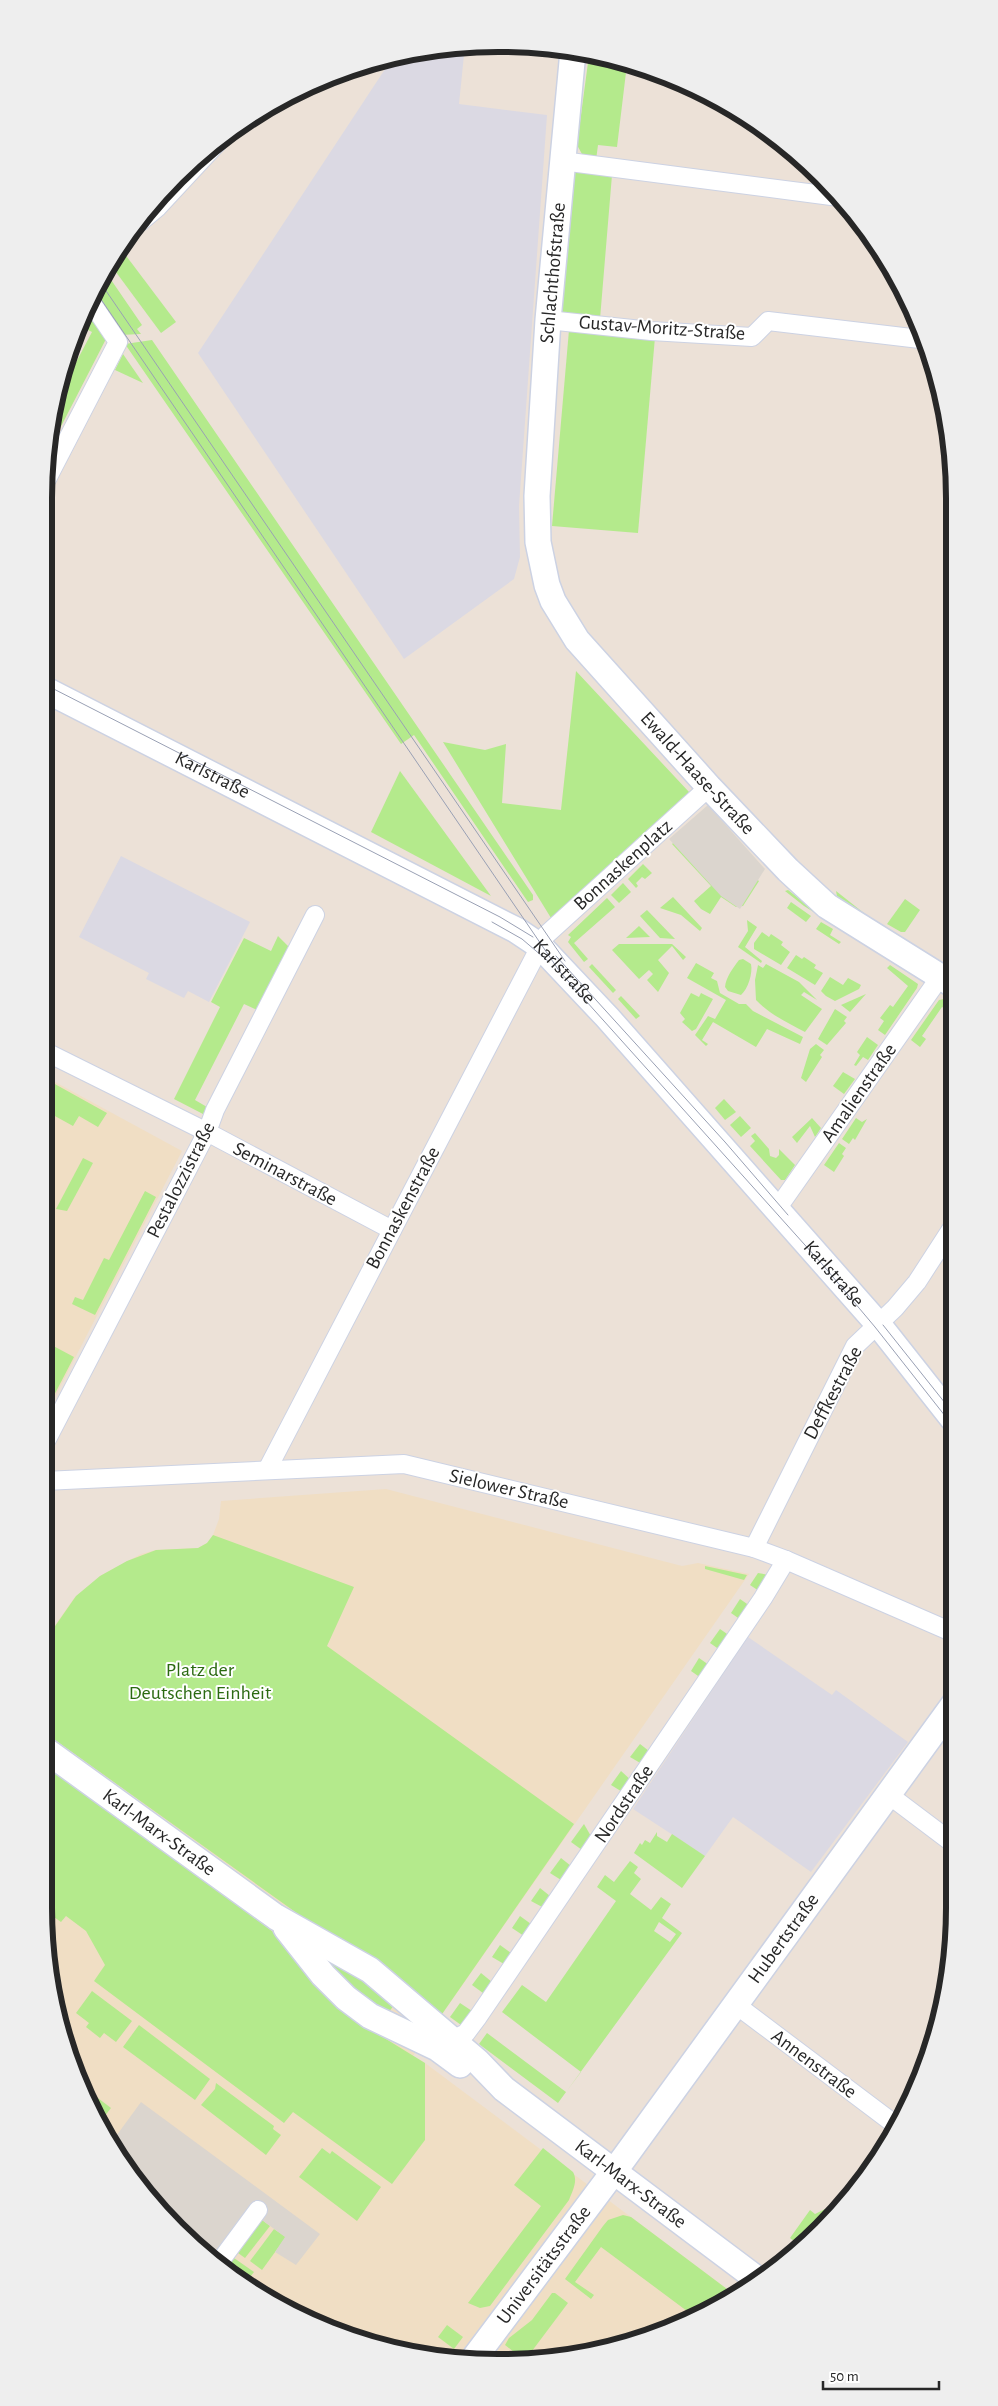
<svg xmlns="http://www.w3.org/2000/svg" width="998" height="2406" viewBox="0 0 998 2406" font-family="'Alegreya Sans',sans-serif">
<rect width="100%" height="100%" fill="#ece1d7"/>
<g fill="#dbd9e3">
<polygon points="465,45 459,104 547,115 519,506 520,557 514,579 404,659 198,353 393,57"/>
<polygon points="121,856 250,922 209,1002 188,991 184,998 146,979 149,973 79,937"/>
<polygon points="748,1637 832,1695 836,1690 908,1742 811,1872 733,1817 705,1856 633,1809"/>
</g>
<g fill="#f0dec4">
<polygon points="44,1076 182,1151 44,1418"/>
<polygon points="386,1489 682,1566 698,1563 749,1574 413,2056 425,2063 735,2295 727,2301 588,2353 439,2358 353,2338 272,2301 157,2207 105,2134 68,2054 44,1907 44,1641 74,1598 100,1576 141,1554 156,1550 198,1548 207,1543 213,1535 219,1519 221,1501"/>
</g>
<g fill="#b4ea8c" fill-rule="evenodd">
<polygon points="589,55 627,64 617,147 598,145 596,160 582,154 577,145"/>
<polygon points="575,172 612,175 600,319 557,315 570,179"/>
<polygon points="124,253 176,322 161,333 110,264"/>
<polygon points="105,271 142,325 137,329 141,334 120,335 93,296"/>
<polygon points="87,311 106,339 53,442 62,389 92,332 80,326"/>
<polygon points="569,330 655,337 638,533 552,526"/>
<polygon points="152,340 533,895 533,900 528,902 414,735 401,744 125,344"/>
<polygon points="123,354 143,383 115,370"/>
<polygon points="576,671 689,792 551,918 443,742 485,750 506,744 502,803 561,810"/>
<polygon points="400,771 491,896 371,832"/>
<polygon points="679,838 701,839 759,881 743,906 736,907 721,897 710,914 701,909 694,901 711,886 672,844"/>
<polygon points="643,864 652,873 645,879 642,877 636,883 638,886 636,888 628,879"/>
<polygon points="623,883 631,892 619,903 611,895"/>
<polygon points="788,890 806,904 925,978 925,982 804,906 785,891"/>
<polygon points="836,891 879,925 937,959 935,962 838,901"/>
<polygon points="673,897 702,928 700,931 681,915 660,908"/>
<polygon points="607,898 615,907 574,943 588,959 584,962 568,942 571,937 568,935"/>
<polygon points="905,899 920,910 905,932 901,932 887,924"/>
<polygon points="791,902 811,916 806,922 787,908"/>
<polygon points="647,910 675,939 660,938 640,916"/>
<polygon points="747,920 757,927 745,947 762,961 761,963 738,947 748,931"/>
<polygon points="821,922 833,929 830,935 841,942 839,944 816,929"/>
<polygon points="639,926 650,937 626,938"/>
<polygon points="762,932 769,937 771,934 783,942 781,945 790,952 781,965 754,949 754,943"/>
<polygon points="278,936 289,947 257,1010 244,1004 195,1100 207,1107 203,1114 174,1099 220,1007 211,1002 244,938 271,951"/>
<polygon points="619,944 672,944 686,957 683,960 672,946 658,960 669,973 658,992 647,980 653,974 649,970 639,979 612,950"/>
<polygon points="796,955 802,959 804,957 816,965 814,968 823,973 815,985 787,968"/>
<path d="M 743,959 L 751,964 C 753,973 748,989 741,995 L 728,991 L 725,987 C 726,977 733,968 739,960 Z"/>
<polygon points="696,963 714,973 711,978 717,981 720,993 739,1004 746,1004 753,1011 803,1037 800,1044 767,1029 756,1047 713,1022 702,1040 708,1044 706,1046 695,1035 708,1016 715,1019 726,1000 687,978"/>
<polygon points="592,964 616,990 613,993 589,967"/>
<path d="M 766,964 L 799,982 L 817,1000 L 804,992 L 801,995 L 822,1009 L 805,1032 C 788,1023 769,1014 756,1000 L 755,980 L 758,965 L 763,968 Z"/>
<polygon points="890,965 918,984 917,988 885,1035 878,1030 884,1021 880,1018 890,1005 893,1007 908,986 887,968"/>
<polygon points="830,977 843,985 848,978 861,985 859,989 835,1001 826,996 821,991"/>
<polygon points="691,993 699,997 701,993 713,999 696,1029 692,1031 682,1022 685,1019 680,1013"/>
<polygon points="866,994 850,1012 841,1005"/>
<polygon points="621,996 640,1016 636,1019 618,999"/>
<polygon points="944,999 950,1003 947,1010 942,1007 922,1036 926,1039 920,1047 911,1040 939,1000"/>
<polygon points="835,1009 847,1017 844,1021 846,1023 827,1045 818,1039"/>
<polygon points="867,1037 878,1045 868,1060 863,1057 856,1066 854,1065 860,1055 857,1052"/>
<polygon points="816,1044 824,1050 820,1055 822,1057 806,1082 801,1078 810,1049"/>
<polygon points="843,1072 855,1079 844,1094 833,1086"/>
<polygon points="44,1078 107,1113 98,1127 79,1116 73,1126 44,1110"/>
<polygon points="724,1099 736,1112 725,1120 715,1108"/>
<polygon points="740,1116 751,1128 741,1137 730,1125"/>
<polygon points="812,1118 821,1128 815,1137 810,1126 797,1143 792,1137"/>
<polygon points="856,1118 862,1122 867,1119 855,1140 853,1138 849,1144 842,1139"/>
<polygon points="755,1133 769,1149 770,1156 776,1158 779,1155 779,1149 795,1165 785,1180 781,1180 750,1146 755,1141 751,1136"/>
<polygon points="839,1143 846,1148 842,1154 844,1156 834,1172 824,1165"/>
<polygon points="83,1158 93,1163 67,1211 56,1209"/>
<polygon points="145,1191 156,1197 95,1315 72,1304 75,1297 83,1300 104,1258 109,1260"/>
<polygon points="44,1341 74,1357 49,1405 46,1403 55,1383 55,1378 44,1361"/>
<polygon points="213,1535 354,1587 327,1646 574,1824 440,2017 394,1973 326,1934 44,1732 44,1642 76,1596 100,1576 127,1561 156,1550 198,1548 207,1543"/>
<polygon points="705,1566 747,1575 744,1580 705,1569"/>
<polygon points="758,1573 769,1575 759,1591 750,1585"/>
<polygon points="740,1599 750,1606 741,1620 731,1613"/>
<polygon points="720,1629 730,1636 720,1650 710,1643"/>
<polygon points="699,1658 709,1665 701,1678 691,1671"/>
<polygon points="640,1744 649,1751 642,1764 630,1757"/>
<polygon points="44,1763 276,1934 360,2023 425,2063 425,2140 392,2184 293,2112 284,2123 94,1981 105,1965 86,1931 66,1916 61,1922 44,1910"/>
<polygon points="621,1771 632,1781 624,1793 611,1785"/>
<polygon points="584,1824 592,1838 582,1850 571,1842"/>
<polygon points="657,1832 657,1836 667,1842 672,1834 705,1856 682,1888 634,1853 640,1843 642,1845 645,1840 650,1843"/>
<polygon points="561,1858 571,1866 561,1880 550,1873"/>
<path d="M 630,1861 L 638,1867 L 634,1873 L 641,1879 L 630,1894 L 651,1910 L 661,1897 L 671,1904 L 662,1918 L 682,1933 L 558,2103 L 479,2044 L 487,2033 L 566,2092 L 581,2072 L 502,2012 L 522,1985 L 546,2002 L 616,1901 L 597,1887 L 605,1875 L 614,1882 ZM 659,1922 L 676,1934 L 670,1942 L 654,1931 Z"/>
<polygon points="540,1888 550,1896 544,1908 531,1901"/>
<polygon points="520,1916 531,1924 524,1936 512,1928"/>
<polygon points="500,1945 511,1953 504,1964 492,1957"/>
<polygon points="330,1956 398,2000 385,2017 324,1964"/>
<polygon points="481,1973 492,1982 483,1993 472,1985"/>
<polygon points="92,1991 132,2021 116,2042 104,2033 100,2038 86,2027 89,2023 76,2013"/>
<polygon points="460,2003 472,2011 461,2025 450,2017"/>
<polygon points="139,2025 210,2079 195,2100 123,2047"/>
<polygon points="216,2083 274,2126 273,2129 281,2135 266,2155 201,2105 215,2089"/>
<polygon points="86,2089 111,2108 100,2122 85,2091"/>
<polygon points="322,2148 330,2154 332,2151 381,2187 357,2221 299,2177"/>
<path d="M 543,2148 L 573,2172 C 578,2181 573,2190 569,2200 L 490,2306 L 480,2308 L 468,2303 L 541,2206 L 514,2185 Z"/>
<polygon points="825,2209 832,2215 808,2240 799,2238 795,2242 790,2238 810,2210 815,2214"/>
<polygon points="623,2215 631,2217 735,2295 727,2301 691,2314 601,2247 575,2282 594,2295 591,2299 565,2279 603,2226 608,2220"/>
<polygon points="262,2220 270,2226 245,2258 238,2253"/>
<polygon points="274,2229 286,2237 262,2270 250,2261"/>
<polygon points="234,2258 254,2272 247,2281 228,2266"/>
<polygon points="552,2293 555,2293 568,2303 529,2355 519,2356 505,2345 509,2338 532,2320"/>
<polygon points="447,2325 463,2337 454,2349 438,2337"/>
</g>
<g fill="#dbd5ce">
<polygon points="708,805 765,869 740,909 721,896 669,839"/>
<polygon points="141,2102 320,2234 296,2265 275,2252 285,2237 262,2220 228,2266 157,2207 111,2143"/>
</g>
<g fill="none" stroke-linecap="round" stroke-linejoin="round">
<defs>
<g id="street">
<polyline points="562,161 839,197"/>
<polyline points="140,222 158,207 222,138"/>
<polyline points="548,320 651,331 752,337 768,321 920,339"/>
<polyline points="47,479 118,342 91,302"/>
<polyline points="44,1051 207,1132 392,1230"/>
<polyline points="777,1209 940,977"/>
<polyline points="44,1445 207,1132 215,1110 315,915"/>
<polyline points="267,1470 546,935 709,787"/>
<polyline points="44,1481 404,1464 754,1548 786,1560 954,1633"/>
<polyline points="754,1548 855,1346 895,1308 917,1282 952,1228"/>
<polyline points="889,1795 954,1844"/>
<polyline points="735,2004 893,2123"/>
<polyline points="452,2040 466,2033 478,2017 763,1598 786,1560"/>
<polyline points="221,2260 258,2210"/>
</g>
<g id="secondary">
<path id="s1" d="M 573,51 L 548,320 L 537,496 L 538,542 L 547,585 L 553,601 L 577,640 L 709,787 L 788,870 L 827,906 L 952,984"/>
<path id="s2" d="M 44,689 L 516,930 L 540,946 L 607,1017 L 878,1324 L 953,1419"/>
<path id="s3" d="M 44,1749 L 276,1917 L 370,1970 L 477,2061 L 504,2089 L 757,2279"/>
<polyline points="286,1928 323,1975 346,1998 370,2016 437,2048 460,2065"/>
<path id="s4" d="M 475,2357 L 624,2158 L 954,1704"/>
</g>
</defs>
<use href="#street" stroke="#ccd2e3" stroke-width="20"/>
<use href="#secondary" stroke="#ccd2e3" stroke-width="28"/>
<use href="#street" stroke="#fff" stroke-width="18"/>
<use href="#secondary" stroke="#fff" stroke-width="25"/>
<g stroke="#99a0b4" stroke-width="1">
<polyline points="100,282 565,961"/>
<polyline points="96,292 560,972 822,1264 875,1327 953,1426"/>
<polyline points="44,684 500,917 533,937"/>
<polyline points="492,922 522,939 549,962"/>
<polyline points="556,956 725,1142 788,1215"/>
<polyline points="883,1325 953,1413"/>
</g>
</g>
<g text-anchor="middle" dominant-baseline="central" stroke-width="4" stroke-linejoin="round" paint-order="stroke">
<g font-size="20" fill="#272727" stroke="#fff">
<text transform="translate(553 273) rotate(-85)">Schlachthofstraße</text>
<text transform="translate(662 328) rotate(4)">Gustav-Moritz-Straße</text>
<text stroke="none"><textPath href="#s1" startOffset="779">Ewald-Haase-Straße</textPath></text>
<text stroke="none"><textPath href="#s2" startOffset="189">Karlstraße</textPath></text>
<text transform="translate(623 865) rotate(-42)">Bonnaskenplatz</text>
<text stroke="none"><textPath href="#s2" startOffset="594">Karlstraße</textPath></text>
<text transform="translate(859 1093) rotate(-55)">Amalienstraße</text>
<text transform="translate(285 1174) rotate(28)">Seminarstraße</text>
<text transform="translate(181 1180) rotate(-63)">Pestalozzistraße</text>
<text transform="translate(403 1208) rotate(-62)">Bonnaskenstraße</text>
<text stroke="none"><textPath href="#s2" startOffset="999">Karlstraße</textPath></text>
<text transform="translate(833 1393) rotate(-62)">Deffkestraße</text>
<text transform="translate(509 1489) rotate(13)">Sielower Straße</text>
<text transform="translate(624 1804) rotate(-56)">Nordstraße</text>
<text stroke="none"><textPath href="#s3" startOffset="142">Karl-Marx-Straße</textPath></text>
<text stroke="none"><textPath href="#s4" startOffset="520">Hubertstraße</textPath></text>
<text transform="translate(814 2064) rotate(37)">Annenstraße</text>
<text stroke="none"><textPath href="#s3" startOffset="732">Karl-Marx-Straße</textPath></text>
<text stroke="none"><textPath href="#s4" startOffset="115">Universitätsstraße</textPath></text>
</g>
<g font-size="20" fill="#2b6a11" stroke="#fff">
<text x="200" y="1670">Platz der<tspan x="200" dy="23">Deutschen Einheit</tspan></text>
</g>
</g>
<path d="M0 0H998V2406H0ZM498 52H500A446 446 0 0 1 946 498V1908A446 446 0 0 1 500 2354H498A446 446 0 0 1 52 1908V498A446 446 0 0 1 498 52Z" fill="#eee" fill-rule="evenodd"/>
<path fill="none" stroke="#272727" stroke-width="6" d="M498 52H500A446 446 0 0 1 946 498V1908A446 446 0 0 1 500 2354H498A446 446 0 0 1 52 1908V498A446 446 0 0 1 498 52Z"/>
<path d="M823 2381v8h116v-8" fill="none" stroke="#272727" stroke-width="2.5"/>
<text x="830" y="2381" font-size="15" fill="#272727" stroke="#ffffff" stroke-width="4" paint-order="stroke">50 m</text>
</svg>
